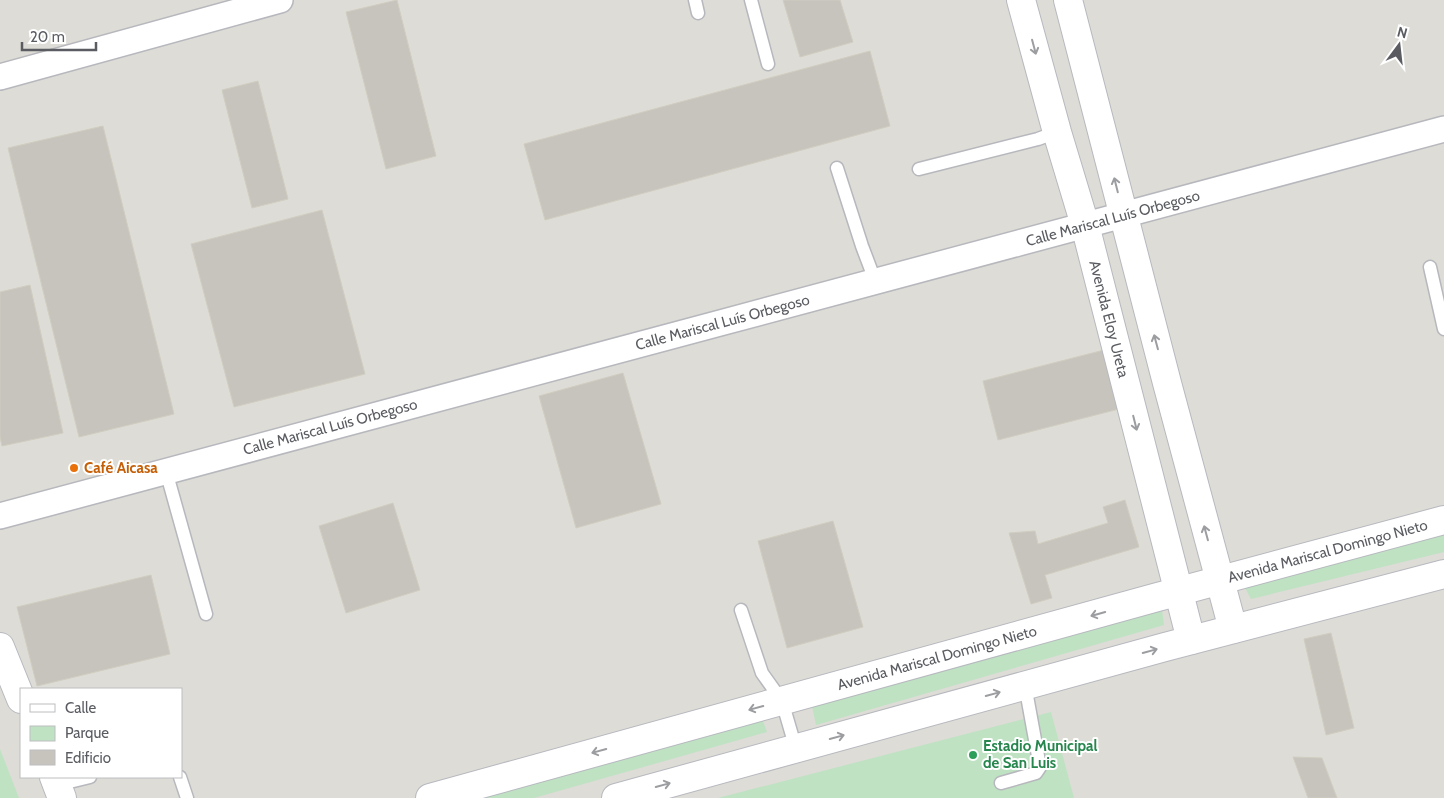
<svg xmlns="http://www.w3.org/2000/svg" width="1444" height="798" viewBox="0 0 1444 798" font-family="Cabin,sans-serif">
<rect width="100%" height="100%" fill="#ecebe2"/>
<path fill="#dddcd6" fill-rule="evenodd" d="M 0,0 L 1444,0 L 1444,798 L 9,798 L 0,776 ZM 21,689 L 181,689 L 181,777 L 21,777 Z"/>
<g fill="#bfe2c3">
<polygon points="1444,530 1444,552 1251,599 1243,584"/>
<polygon points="1161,602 1164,625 816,725 810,697"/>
<polygon points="1051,712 1074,798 718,798"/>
<polygon points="760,713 767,732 534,798 463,798"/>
<polygon points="0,749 19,798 0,798"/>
</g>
<g fill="#c7c4be" stroke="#d0cdc0">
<polygon points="397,0 436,156 386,169 346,12"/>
<polygon points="783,0 840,0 853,42 800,57"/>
<polygon points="870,51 890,126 545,220 524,144"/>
<polygon points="258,81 288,199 252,208 222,90"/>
<polygon points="103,126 174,414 79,437 8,148"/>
<polygon points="322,210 365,374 234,407 191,244"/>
<polygon points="30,285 63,433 2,446 0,437 0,292"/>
<polygon points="1104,350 1119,409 998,440 983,381"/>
<polygon points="623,373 661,504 576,528 539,396"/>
<polygon points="1125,500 1139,547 1045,575 1052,598 1031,604 1009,533 1035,531 1038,544 1108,523 1103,507"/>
<polygon points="393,503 420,590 346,613 319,526"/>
<polygon points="833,521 863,627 787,648 758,541"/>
<polygon points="151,575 170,654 37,686 17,607"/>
<polygon points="1331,633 1354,728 1326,735 1304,639"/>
<polygon points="1293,757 1322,758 1337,798 1308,798"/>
</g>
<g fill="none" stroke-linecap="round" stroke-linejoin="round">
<defs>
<g id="lane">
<polyline points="695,0 698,13"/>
<polyline points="751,0 768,64"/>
<polyline points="837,168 862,246 876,283"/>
<polyline points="919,169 1038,139 1057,132"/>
<polyline points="1430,267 1444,329"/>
<polyline points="166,471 206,614"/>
<polyline points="741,610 762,673 782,701 796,749"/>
<polyline points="180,777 187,798"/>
<polyline points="1001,783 1036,773 1040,767 1025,685"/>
<polyline points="57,785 90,777"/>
</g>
<g id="street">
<polyline points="0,77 280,0"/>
<path id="s1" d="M 0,516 C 481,385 963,260 1444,129"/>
</g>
<g id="secondary">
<path id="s2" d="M 1021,0 L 1057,132 L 1085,225 L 1191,640"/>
<polyline points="1068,0 1167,383 1233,629"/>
<polyline points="0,647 21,699"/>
<polyline points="54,777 62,798"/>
<path id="s3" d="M 430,798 L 1154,598 L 1444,520"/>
<polyline points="616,798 1165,647 1444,574"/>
</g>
</defs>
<use href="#lane" stroke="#b7b8bd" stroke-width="15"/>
<use href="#street" stroke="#b7b8bd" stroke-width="28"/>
<use href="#secondary" stroke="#b7b9bf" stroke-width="30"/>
<use href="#lane" stroke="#fff" stroke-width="12"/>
<use href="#street" stroke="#fff" stroke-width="25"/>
<use href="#secondary" stroke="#fff" stroke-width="28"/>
</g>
<defs><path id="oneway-shaft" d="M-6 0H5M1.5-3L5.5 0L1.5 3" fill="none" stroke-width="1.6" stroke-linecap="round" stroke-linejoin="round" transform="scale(1.25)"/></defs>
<g stroke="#9c9da0">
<use href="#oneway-shaft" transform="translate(1034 47) rotate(75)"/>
<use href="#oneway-shaft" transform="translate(1116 185) rotate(-104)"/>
<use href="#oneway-shaft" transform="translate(1156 342) rotate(-105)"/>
<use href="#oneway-shaft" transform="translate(1135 423) rotate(76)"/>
<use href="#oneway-shaft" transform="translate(1206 533) rotate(-105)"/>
<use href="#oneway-shaft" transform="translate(1098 614) rotate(164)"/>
<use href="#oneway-shaft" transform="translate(1150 651) rotate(-15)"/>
<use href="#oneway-shaft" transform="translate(993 694) rotate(-15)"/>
<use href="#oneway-shaft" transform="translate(756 708) rotate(165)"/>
<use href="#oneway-shaft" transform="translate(837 737) rotate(-15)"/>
<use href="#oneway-shaft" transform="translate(599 751) rotate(165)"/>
<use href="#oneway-shaft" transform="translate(663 785) rotate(-15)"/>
</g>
<circle fill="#e8710a" stroke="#fff" stroke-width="2" cx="74" cy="468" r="5"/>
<circle fill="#2e9e5b" stroke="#fff" stroke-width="2" cx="973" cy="755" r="5"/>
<g text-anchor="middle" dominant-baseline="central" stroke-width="4" stroke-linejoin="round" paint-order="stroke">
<g font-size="15" fill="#5a5c61" stroke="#fff">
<text stroke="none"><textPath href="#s1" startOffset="1152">Calle Mariscal Luís Orbegoso</textPath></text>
<text stroke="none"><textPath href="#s2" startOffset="331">Avenida Eloy Ureta</textPath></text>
<text stroke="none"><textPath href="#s1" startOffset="748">Calle Mariscal Luís Orbegoso</textPath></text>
<text stroke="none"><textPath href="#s1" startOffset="342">Calle Mariscal Luís Orbegoso</textPath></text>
<text stroke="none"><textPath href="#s3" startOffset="931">Avenida Mariscal Domingo Nieto</textPath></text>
<text stroke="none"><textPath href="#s3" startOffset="526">Avenida Mariscal Domingo Nieto</textPath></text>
</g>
<g font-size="15" font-weight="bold" fill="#c56008" stroke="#fff" text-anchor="start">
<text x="84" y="468">Café Aicasa</text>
</g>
<g font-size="15" font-weight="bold" fill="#27864d" stroke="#fff" text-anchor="start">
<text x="983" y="746">Estadio Municipal<tspan x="983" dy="17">de San Luis</tspan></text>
</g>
</g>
<rect x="20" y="688" width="162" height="90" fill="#ffffff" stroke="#bdbec0"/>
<rect x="30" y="704" width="25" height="8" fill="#ffffff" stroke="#bdbec0"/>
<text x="65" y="713" font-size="15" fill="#5a5c61">Calle</text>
<rect x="30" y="726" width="25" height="15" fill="#bfe2c3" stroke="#bdbec0"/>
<text x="65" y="738" font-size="15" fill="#5a5c61">Parque</text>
<rect x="30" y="750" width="25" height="15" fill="#c7c4be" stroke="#bdbec0"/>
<text x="65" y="763" font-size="15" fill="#5a5c61">Edificio</text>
<g transform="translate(1399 45) rotate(15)" stroke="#ffffff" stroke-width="4" paint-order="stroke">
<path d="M0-4L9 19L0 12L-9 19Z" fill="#5a5c61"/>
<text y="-8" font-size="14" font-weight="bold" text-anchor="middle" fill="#5a5c61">N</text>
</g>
<path d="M22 42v8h74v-8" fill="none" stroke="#5a5c61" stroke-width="2.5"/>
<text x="30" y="42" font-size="15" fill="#5a5c61" stroke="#ffffff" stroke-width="4" paint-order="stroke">20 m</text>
</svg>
